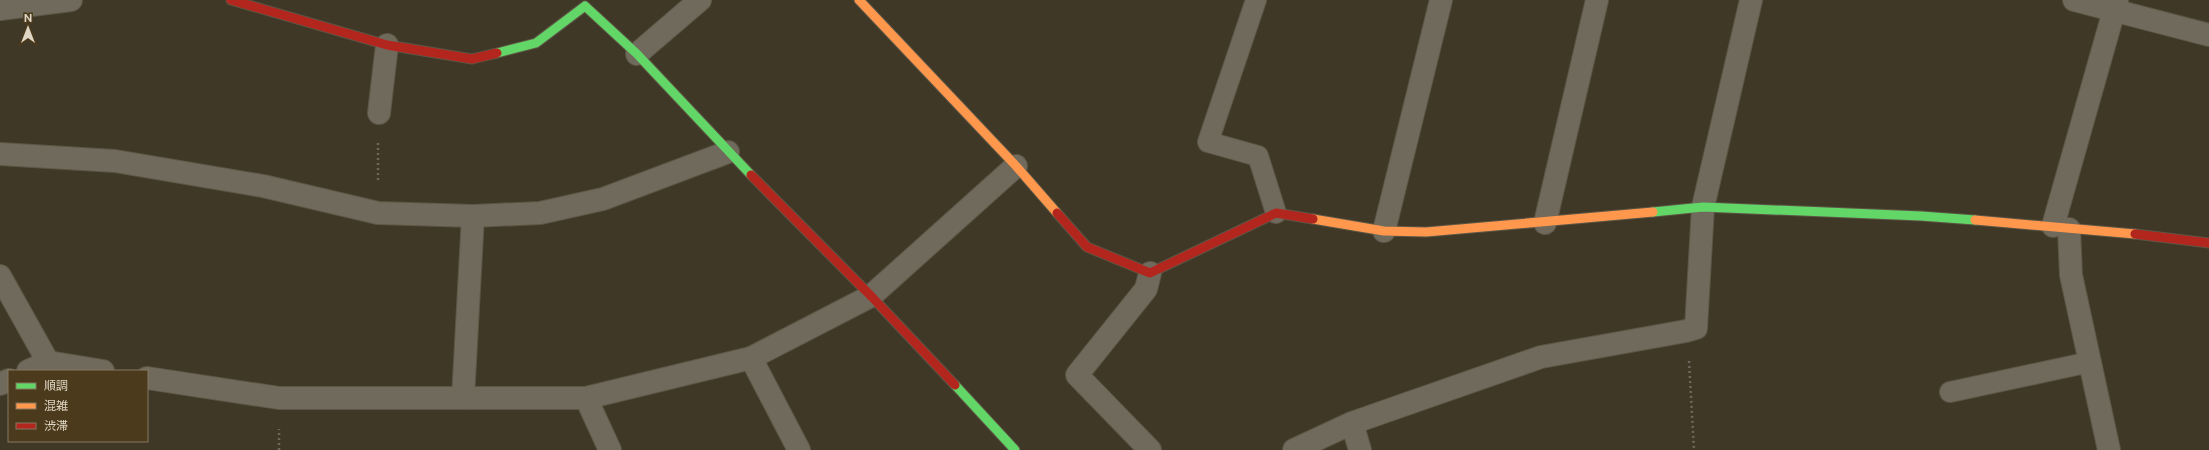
<svg xmlns="http://www.w3.org/2000/svg" width="2209" height="450" viewBox="0 0 2209 450" font-family="'Public Sans','Noto Sans JP',sans-serif">
<rect width="100%" height="100%" fill="#403826"/>
<g fill="none" stroke-linecap="round" stroke-linejoin="round">
<defs>
<g id="lane">
<polyline points="1256,0 1208,142 1258,156 1276,213"/>
<polyline points="1950,392 2090,362"/>
</g>
<g id="street">
<polyline points="2074,0 2209,35"/>
<polyline points="0,9 71,0"/>
<polyline points="637,54 700,0"/>
<polyline points="379,113 387,45"/>
<polyline points="0,154 115,161 263,186 378,213 473,216 540,213 603,199 728,152"/>
<polyline points="1545,223 1597,0"/>
<polyline points="2053,226 2117,0"/>
<polyline points="2069,229 2071,275 2109,450"/>
<polyline points="1384,231 1441,0"/>
<polyline points="1150,273 1146,289 1077,375 1150,450"/>
<polyline points="0,276 48,362"/>
<polyline points="751,358 799,450"/>
<polyline points="28,371 48,362 103,371"/>
<polyline points="147,378 279,398 586,398 751,358 871,296 1016,166"/>
<polyline points="0,384 9,380"/>
<polyline points="463,398 473,216"/>
<polyline points="586,398 610,450"/>
<polyline points="1352,423 1360,450"/>
<polyline points="1294,450 1352,423 1541,357 1686,331 1696,328 1703,207 1751,0"/>
</g>
<g id="fast">
<polyline points="497,53 536,43 585,6 637,54 751,175"/>
<polyline points="1653,212 1703,207 1921,216 1975,220"/>
<polyline points="955,385 1015,450"/>
</g>
<g id="slow">
<polyline points="859,0 1016,166 1057,213"/>
<polyline points="1313,219 1384,231 1426,232 1653,212"/>
<polyline points="1975,220 2135,234"/>
</g>
<g id="jam">
<polyline points="231,0 387,45 472,59 497,53"/>
<polyline points="751,175 871,296 955,385"/>
<polyline points="1057,213 1087,247 1150,273 1276,213 1313,219"/>
<polyline points="2135,234 2209,243"/>
</g>
</defs>
<use href="#lane" stroke="#5d5646" stroke-width="22"/>
<use href="#street" stroke="#5d5646" stroke-width="24"/>
<use href="#fast" stroke="#5d5646" stroke-width="11"/>
<use href="#slow" stroke="#5d5646" stroke-width="11"/>
<use href="#jam" stroke="#5d5646" stroke-width="11"/>
<g stroke="#6e685c" stroke-width="2.5" stroke-dasharray="2 3" stroke-linecap="butt">
<polyline points="378,143 378,182"/>
<polyline points="1689,361 1694,450"/>
<polyline points="279,450 279,429"/>
</g>
<use href="#lane" stroke="#706a5d" stroke-width="20"/>
<use href="#street" stroke="#706a5d" stroke-width="22"/>
<use href="#fast" stroke="#63d668" stroke-width="9"/>
<use href="#slow" stroke="#ff974d" stroke-width="9"/>
<use href="#jam" stroke="#b3261e" stroke-width="9"/>
</g>
<rect x="8" y="370" width="140" height="72" fill="#4b3b1c" stroke="#867960"/>
<rect x="16" y="383" width="20" height="6" fill="#63d668" stroke="#867960"/>
<text x="44" y="390" font-size="12" fill="#dfd6c5">順調</text>
<rect x="16" y="403" width="20" height="6" fill="#ff974d" stroke="#867960"/>
<text x="44" y="410" font-size="12" fill="#dfd6c5">混雑</text>
<rect x="16" y="423" width="20" height="6" fill="#b3261e" stroke="#867960"/>
<text x="44" y="430" font-size="12" fill="#dfd6c5">渋滞</text>
<g transform="translate(28 28)" stroke="#4b3b1c" stroke-width="3" paint-order="stroke">
<path d="M0-3L7 15L0 10L-7 15Z" fill="#dfd6c5"/>
<text y="-6" font-size="11" font-weight="bold" text-anchor="middle" fill="#dfd6c5">N</text>
</g>
</svg>
